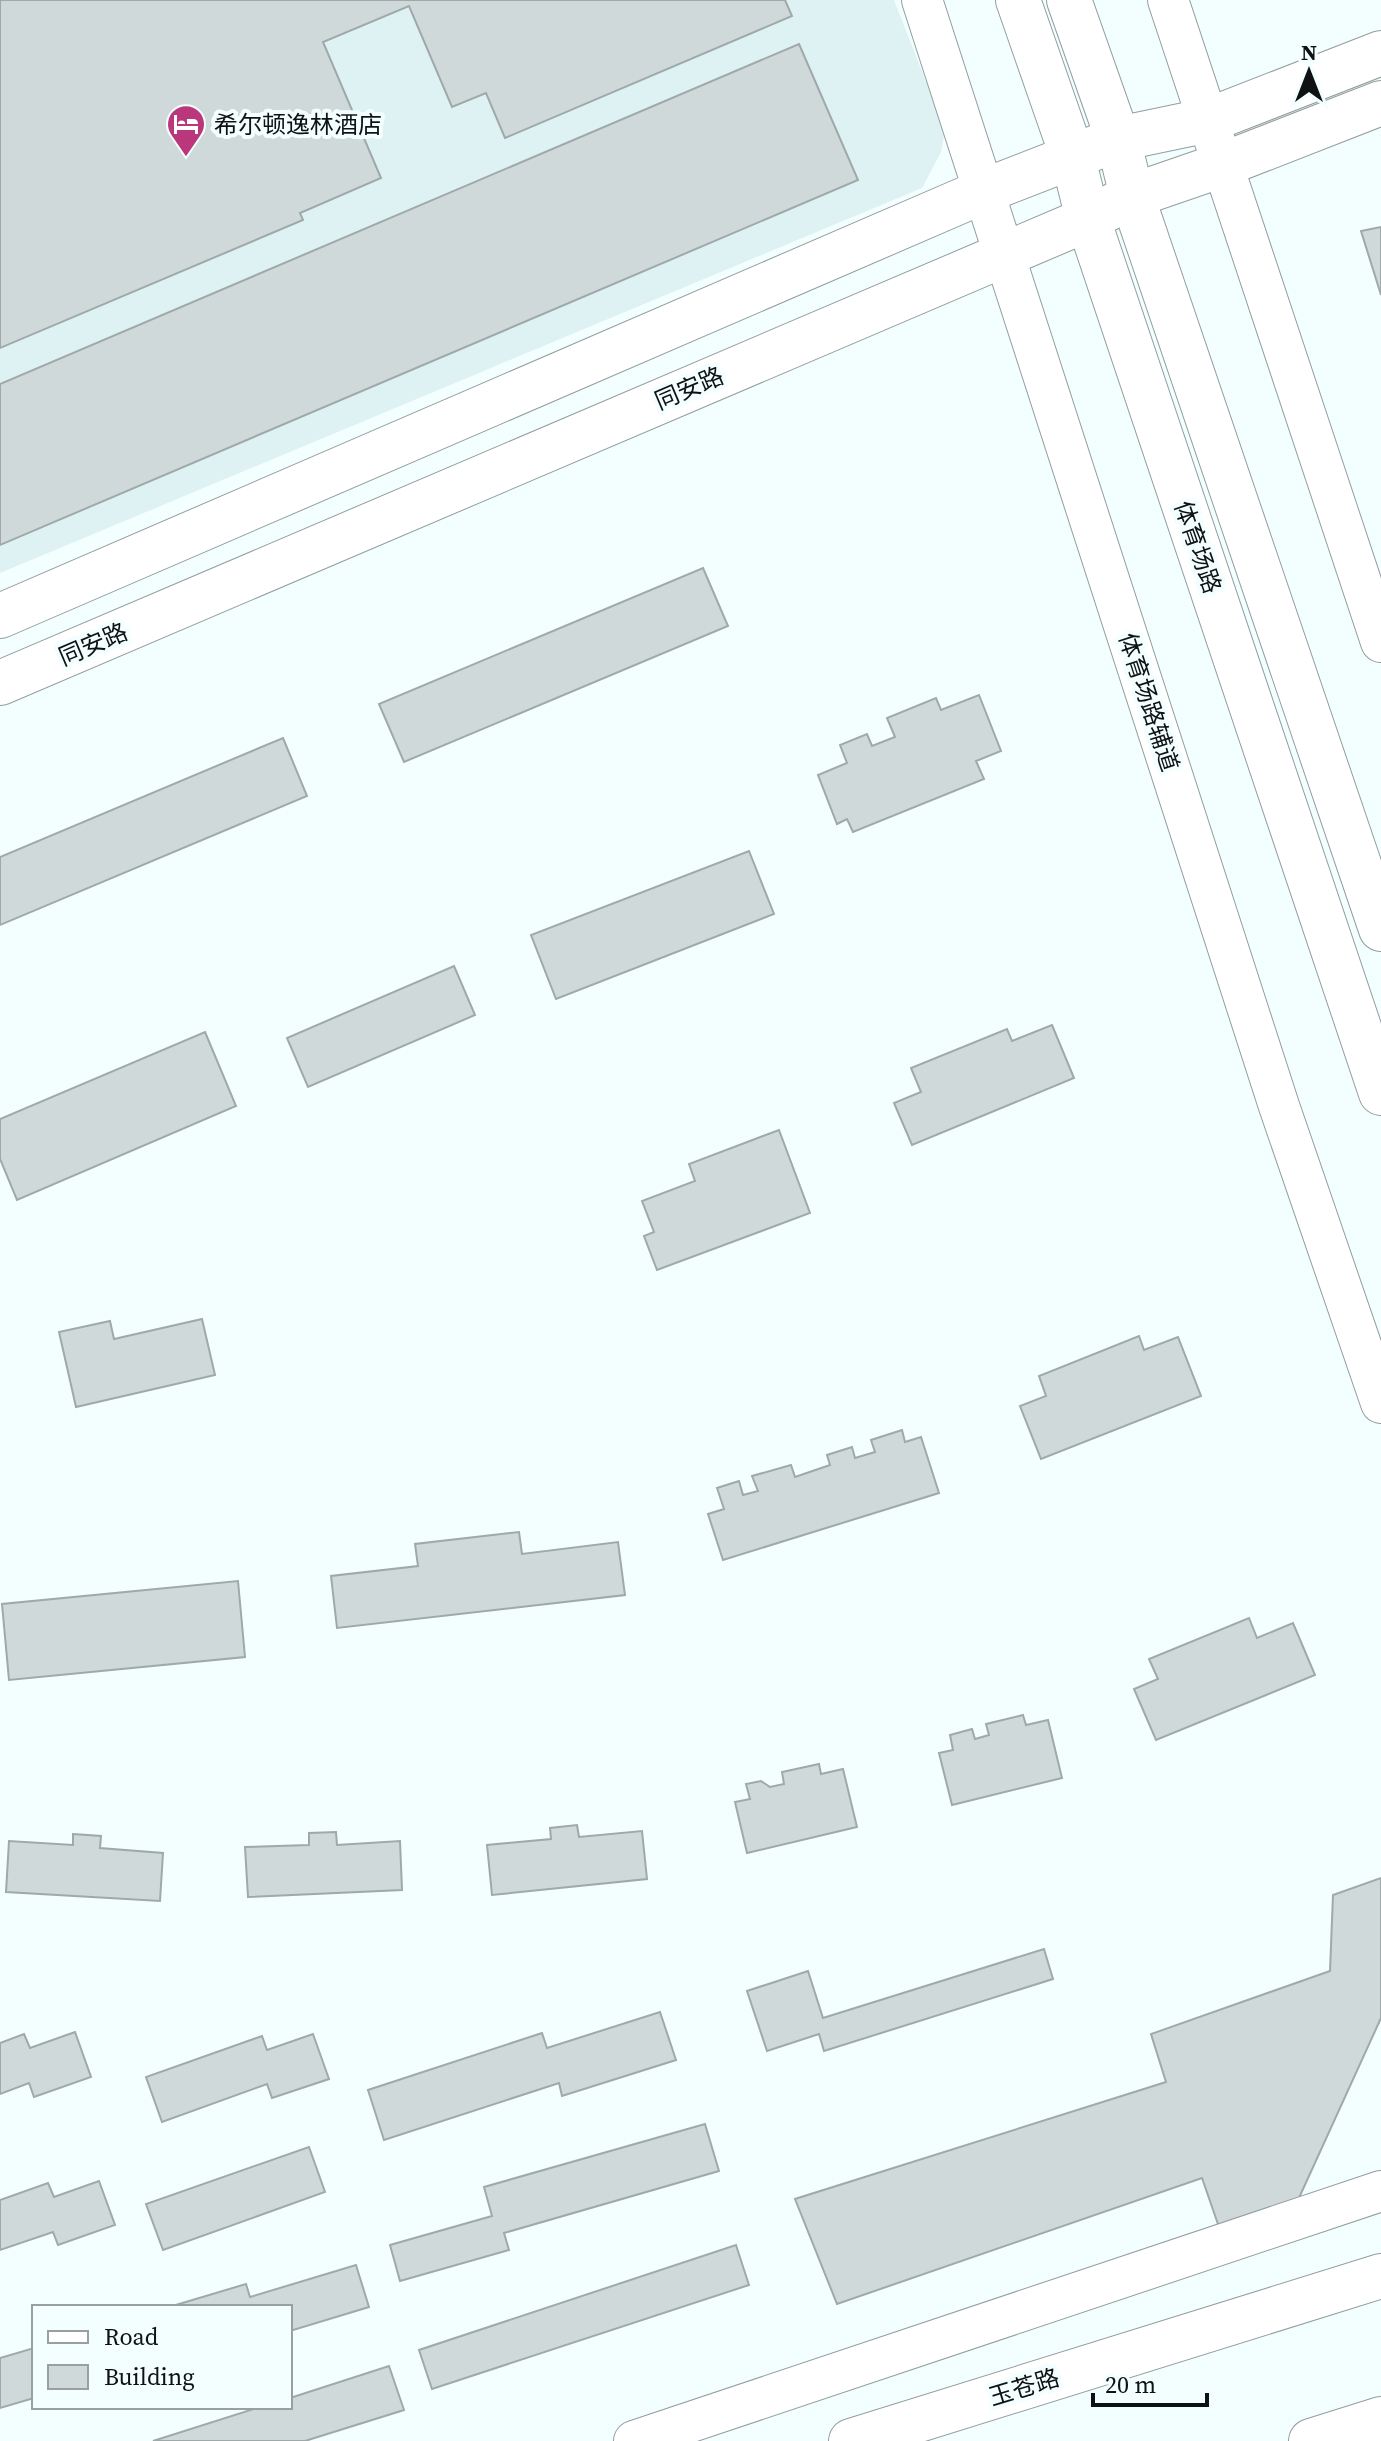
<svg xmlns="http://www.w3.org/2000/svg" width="1381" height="2441" viewBox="0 0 1381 2441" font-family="'Source Serif 4','Noto Sans SC',serif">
<rect width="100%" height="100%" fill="#f3feff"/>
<polygon fill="#def2f3" points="0,0 894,0 945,130 941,152 922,188 0,573"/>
<g fill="#cfd9da" stroke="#9fa9aa" stroke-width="2">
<polygon points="0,0 785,0 792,16 505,138 486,93 452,107 409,6 323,42 381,178 300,213 303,220 0,348"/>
<polygon points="799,44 858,180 0,545 0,384"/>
<polygon points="1381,227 1381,295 1361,231"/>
<polygon points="703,568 728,626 404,762 379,704"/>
<polygon points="979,695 1001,751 976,761 984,779 853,832 847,819 837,824 818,775 847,763 840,745 867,734 872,746 895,737 887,718 936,698 941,710"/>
<polygon points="283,738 307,796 0,925 0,857"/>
<polygon points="749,851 774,914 556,999 531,935"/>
<polygon points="454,966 475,1015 308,1087 287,1038"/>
<polygon points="1052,1025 1074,1078 912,1145 894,1103 921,1092 911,1068 1007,1029 1012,1041"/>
<polygon points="205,1032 236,1106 17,1200 0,1159 0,1119"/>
<polygon points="779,1130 810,1213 657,1270 644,1236 654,1232 642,1201 695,1181 689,1164"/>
<polygon points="202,1319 215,1375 76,1407 59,1332 110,1321 114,1339"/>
<polygon points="1139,1336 1144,1350 1178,1337 1201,1396 1041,1459 1020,1406 1046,1396 1039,1376"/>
<polygon points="902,1430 905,1442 921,1437 939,1493 723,1560 708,1514 724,1509 717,1488 739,1481 743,1495 758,1491 752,1476 791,1465 795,1477 830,1465 827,1455 852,1447 855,1458 875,1452 871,1440"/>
<polygon points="519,1532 522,1554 618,1542 625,1595 337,1628 331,1576 418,1566 415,1544"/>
<polygon points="238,1581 245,1657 9,1680 2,1604"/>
<polygon points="1249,1618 1257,1638 1293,1623 1315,1675 1156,1740 1134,1689 1158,1679 1149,1659"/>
<polygon points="1023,1715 1026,1725 1048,1720 1062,1778 952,1805 939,1753 953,1750 950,1735 972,1729 975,1739 989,1735 986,1724"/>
<polygon points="819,1764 821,1774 843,1769 857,1827 747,1853 735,1802 750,1799 746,1784 761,1781 770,1787 784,1784 782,1772"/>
<polygon points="577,1825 579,1837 642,1831 647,1879 492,1895 487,1845 551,1839 550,1828"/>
<polygon points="336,1832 337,1845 400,1841 402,1890 248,1897 245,1847 309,1845 309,1833"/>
<polygon points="73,1834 101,1836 100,1848 163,1853 160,1901 6,1892 9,1841 73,1845"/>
<polygon points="1381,1878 1381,2018 1299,2198 1220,2230 1202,2178 837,2304 795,2199 1166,2082 1151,2034 1330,1971 1333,1895"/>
<polygon points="1044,1949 1053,1979 824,2051 819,2034 767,2051 747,1991 808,1971 823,2018"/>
<polygon points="660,2012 676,2060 562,2096 559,2083 384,2140 368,2090 542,2033 547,2048"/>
<polygon points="75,2032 91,2077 34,2097 29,2083 0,2094 0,2043 24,2034 30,2048"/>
<polygon points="313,2034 329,2079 272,2098 267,2084 162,2122 146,2077 262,2036 267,2050"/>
<polygon points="705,2124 719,2171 504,2233 509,2250 400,2281 390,2245 492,2216 484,2187"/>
<polygon points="309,2147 325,2192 163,2250 146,2204"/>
<polygon points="99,2181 115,2225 58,2245 53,2232 0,2250 0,2200 48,2183 54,2197"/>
<polygon points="736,2245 749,2285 432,2389 419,2350"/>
<polygon points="356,2265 369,2307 290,2331 290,2307 169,2307 246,2284 250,2297"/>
<polygon points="34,2348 34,2398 0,2408 0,2358"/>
<polygon points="389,2366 404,2410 305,2441 153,2441 260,2407 290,2407 290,2398"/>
</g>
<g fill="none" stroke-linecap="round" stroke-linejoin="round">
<defs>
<g id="street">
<polyline points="922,0 1279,1106 1381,1403"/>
<polyline points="1168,0 1381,642"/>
<polyline points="634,2441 1381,2191"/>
</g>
<g id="secondary">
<polyline points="1018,0 1073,158 1088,219 1381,1093"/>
<polyline points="1069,0 1118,139 1132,196 1381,929"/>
<polyline points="0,616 984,191 1118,139 1209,120 1381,53"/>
<polyline points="0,683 1088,219 1132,196 1222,165 1381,103"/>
</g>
<g id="primary">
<polyline points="851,2441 1381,2276"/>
<polyline points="1311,2441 1381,2419"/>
</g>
</defs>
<use href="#street" stroke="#939e9e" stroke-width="42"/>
<use href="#secondary" stroke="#939e9e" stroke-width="46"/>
<use href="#primary" stroke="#939e9e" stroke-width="46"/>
<use href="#street" stroke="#fff" stroke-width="40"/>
<use href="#secondary" stroke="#fff" stroke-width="44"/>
<use href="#primary" stroke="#fff" stroke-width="44"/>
</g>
<defs>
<symbol id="hotel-pin" viewBox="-11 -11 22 30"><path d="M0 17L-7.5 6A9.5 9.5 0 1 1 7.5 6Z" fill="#bb377c" stroke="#f3feff"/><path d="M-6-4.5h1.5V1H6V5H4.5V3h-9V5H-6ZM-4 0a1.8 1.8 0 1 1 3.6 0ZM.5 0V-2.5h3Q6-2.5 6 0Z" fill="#fff"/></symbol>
</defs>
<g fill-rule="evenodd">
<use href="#hotel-pin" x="164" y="102" width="44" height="60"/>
</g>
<g text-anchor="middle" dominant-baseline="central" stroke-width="8" stroke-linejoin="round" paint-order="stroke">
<g font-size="24" fill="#0f1213" stroke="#f3feff" text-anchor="start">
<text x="214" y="124">希尔顿逸林酒店</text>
</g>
<g font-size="24" fill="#0f1213" stroke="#f3feff">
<text transform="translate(689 388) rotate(-23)">同安路</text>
<text transform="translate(1198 547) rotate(71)">体育场路</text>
<text transform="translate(93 644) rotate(-23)">同安路</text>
<text transform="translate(1149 702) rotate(72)">体育场路辅道</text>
<text transform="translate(1024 2387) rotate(-17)">玉苍路</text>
</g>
</g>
<rect x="32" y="2305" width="260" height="104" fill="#f3feff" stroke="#98a0a1" stroke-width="2"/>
<rect x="48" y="2331" width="40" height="12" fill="#ffffff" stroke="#98a0a1" stroke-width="2"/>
<text x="104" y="2345" font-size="24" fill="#0f1213">Road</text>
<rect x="48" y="2365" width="40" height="24" fill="#cfd9da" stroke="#98a0a1" stroke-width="2"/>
<text x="104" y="2385" font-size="24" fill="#0f1213">Building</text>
<g transform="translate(1309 72)" stroke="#f3feff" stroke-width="6" paint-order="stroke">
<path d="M0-6L14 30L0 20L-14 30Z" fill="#0f1213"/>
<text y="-12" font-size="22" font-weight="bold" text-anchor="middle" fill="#0f1213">N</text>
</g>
<path d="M1093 2393v12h114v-12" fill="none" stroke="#0f1213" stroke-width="4"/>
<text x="1105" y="2393" font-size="24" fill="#0f1213" stroke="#f3feff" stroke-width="6" paint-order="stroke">20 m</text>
</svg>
